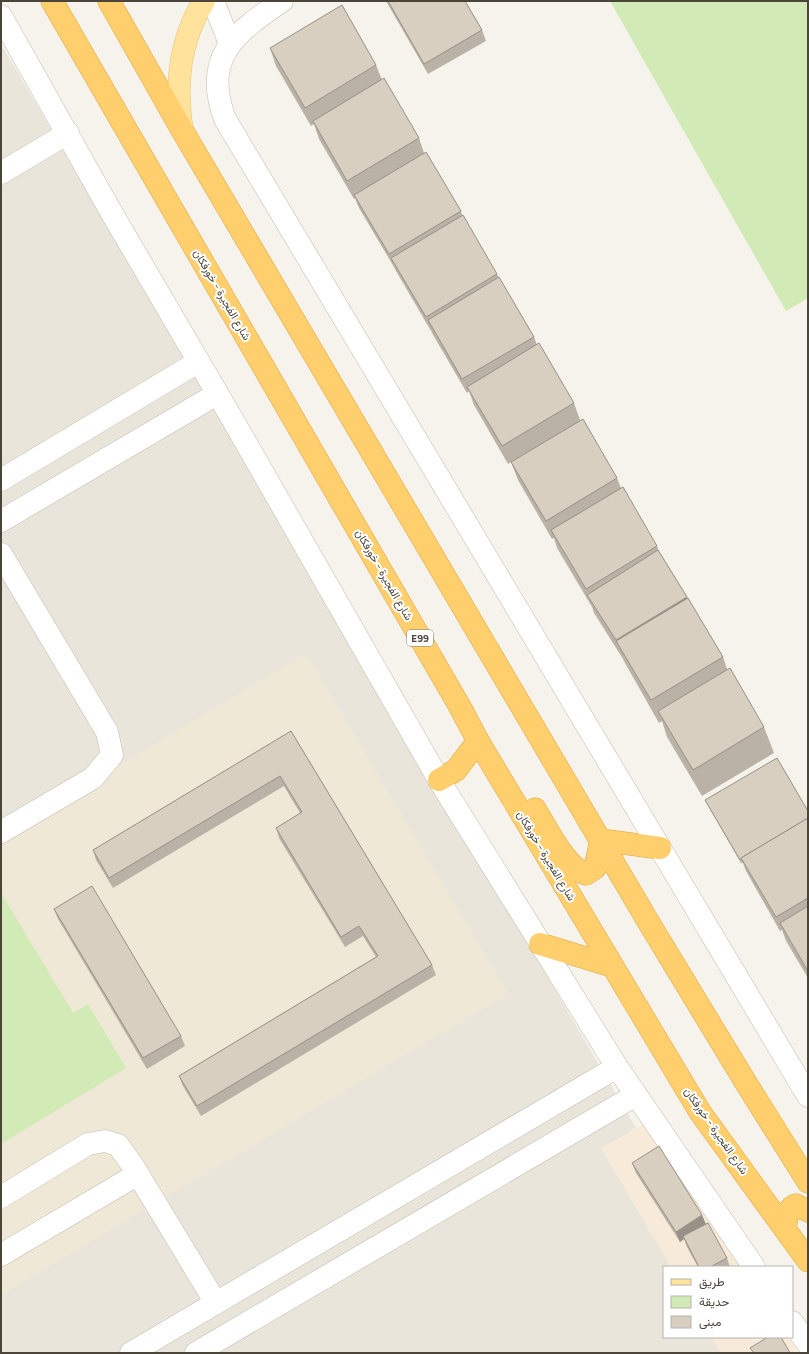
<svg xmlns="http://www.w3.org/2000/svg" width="809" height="1354" viewBox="0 0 809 1354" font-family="Figtree,Vazirmatn,sans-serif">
<rect width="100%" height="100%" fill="#f6f3ec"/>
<polygon fill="#eae5da" points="1,44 636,1128 602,1149 671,1267 664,1267 664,1337 711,1337 721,1353 1,1353"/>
<g fill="#f7ead8">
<polygon points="647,1122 740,1267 671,1267 602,1148"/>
<polygon points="711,1337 788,1337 798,1353 721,1353"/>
</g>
<polygon fill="#efe8d6" points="306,654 508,994 1,1295 1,836"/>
<g fill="#d2eab5">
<polygon points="610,1 808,1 808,298 786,311"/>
<polygon points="1,893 73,1013 88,1004 126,1068 1,1144"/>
</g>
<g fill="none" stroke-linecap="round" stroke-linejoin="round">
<defs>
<g id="minor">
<polyline points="213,1 230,44"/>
<path d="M 282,1 C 235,33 202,57 225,119 L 808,1096"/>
<polyline points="1,16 110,210 230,415 439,780 617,1067 754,1267"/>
<polyline points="1,173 68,133"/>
<polyline points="1,480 198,362"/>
<polyline points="1,521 217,394"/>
<polyline points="1,554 107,732 112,755 93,778 1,832"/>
<polyline points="1,1197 88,1144 105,1141 118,1145 133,1166 216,1303"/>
<polyline points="1,1255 138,1174"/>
<polyline points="792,1322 808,1344"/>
<polyline points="131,1353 617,1067"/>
<polyline points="196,1353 636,1095"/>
</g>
<path id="major" d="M 182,130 C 175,84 179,41 204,1"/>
<g id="highway">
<polyline points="52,1 460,707 478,741 700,1112 808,1261"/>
<polyline points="109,1 182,130 649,923 746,1083 808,1182"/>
<polyline points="439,780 456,770 478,741"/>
<path d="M 535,809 C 546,827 566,868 586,874 L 595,868 L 601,840 L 660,848"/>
<polyline points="540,944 612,966"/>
<path d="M 785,1228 C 787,1219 787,1208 796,1205 L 808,1211"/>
</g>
</defs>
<use href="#minor" stroke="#c2bbae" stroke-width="23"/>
<use href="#major" stroke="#e6c16a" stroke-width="23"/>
<use href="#highway" stroke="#e0a43c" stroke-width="23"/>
<use href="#minor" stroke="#fff" stroke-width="22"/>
<use href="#major" stroke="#ffe39c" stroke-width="22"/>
<use href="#highway" stroke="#ffcf6e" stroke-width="22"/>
</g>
<g fill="#bab2a6">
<polygon points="386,1 465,1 482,30 486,41 428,74"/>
<polygon points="270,48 376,65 382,80 419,138 424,153 461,211 462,215 534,337 537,345 574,403 580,420 617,478 621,488 657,546 659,551 687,597 723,657 727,669 764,727 774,753 702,796 667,737 662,721 659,723 625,663 623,659 594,613 592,607 557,548 554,538 552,539 518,480 511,462 508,464 474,405 469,391 467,393 432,333 431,330 431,331 396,271 394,267 359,208 355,198 354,199 319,139 314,124 311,126 276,66"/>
<polygon points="291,731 432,965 436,975 201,1116 183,1086 179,1076 376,957 363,936 345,947 279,838 276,828 300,813 284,786 113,888 96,860 93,850"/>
<polygon points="705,800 808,811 808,978 786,941 782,930 780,931 746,871 743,863 741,863 707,804"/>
<polygon points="54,909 181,1036 185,1046 147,1069 58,919"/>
<polygon points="632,1163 702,1215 706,1224 727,1258 730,1267 698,1267 687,1247 684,1239 680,1242 636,1173"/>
</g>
<g fill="#979187">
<polygon points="687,597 694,615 616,640"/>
<polygon points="702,1215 706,1225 683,1236 684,1239 680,1242 676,1232"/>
</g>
<g fill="#d8cfc1" stroke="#979187">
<polygon points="388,1 465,1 482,30 424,64"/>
<polygon points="342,5 376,65 305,108 270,48"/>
<polygon points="384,78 419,138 347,181 313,121"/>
<polygon points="426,152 461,211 389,254 354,195"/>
<polygon points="463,215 497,274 426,317 391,258"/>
<polygon points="499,277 534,337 462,379 428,320"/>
<polygon points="539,343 574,403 502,446 467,387"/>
<polygon points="583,419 617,478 546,521 511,462"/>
<polygon points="623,487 657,546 586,589 551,530"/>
<polygon points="658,550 687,597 616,640 587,595"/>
<polygon points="688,598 723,657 651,700 616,641"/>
<polygon points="730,668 764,727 693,770 658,711"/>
<polygon points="291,731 432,965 197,1106 179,1076 378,956 359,926 341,937 276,828 302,812 280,776 109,878 93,850"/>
<polygon points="777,758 808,811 808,818 741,858 742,859 740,860 705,800"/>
<polygon points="808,818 808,898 776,917 741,858"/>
<polygon points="92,886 181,1036 143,1058 54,909"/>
<polygon points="808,906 808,971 780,923"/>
<polygon points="659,1146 702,1215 676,1232 632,1163"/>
<polygon points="708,1223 727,1258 710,1267 699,1267 683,1236"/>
<polygon points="768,1337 781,1337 790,1353 754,1353 750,1348"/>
</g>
<g text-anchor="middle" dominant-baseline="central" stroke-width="4" stroke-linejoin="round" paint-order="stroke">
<rect fill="#fff" stroke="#817c74" stroke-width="1" x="407" y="630" width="26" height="16" rx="3"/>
<g font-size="10" font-weight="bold" fill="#4b4439">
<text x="420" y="638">E99</text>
</g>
<g font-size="11" fill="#4b4439" stroke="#fff">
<text transform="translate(222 295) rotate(60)">شارع الفجيرة - خورفكان</text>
<text transform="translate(384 575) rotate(60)">شارع الفجيرة - خورفكان</text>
<text transform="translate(546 856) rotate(59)">شارع الفجيرة - خورفكان</text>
<text transform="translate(716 1131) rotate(55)">شارع الفجيرة - خورفكان</text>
</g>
</g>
<rect width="809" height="1354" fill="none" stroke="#4b4439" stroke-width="4"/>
<rect x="663" y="1266" width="130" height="72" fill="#ffffff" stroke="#b7b4b0"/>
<rect x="671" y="1279" width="20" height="6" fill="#ffe39c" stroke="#b7b4b0"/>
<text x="699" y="1286" font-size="12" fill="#4b4439">طريق</text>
<rect x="671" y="1296" width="20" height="12" fill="#d2eab5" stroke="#b7b4b0"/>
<text x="699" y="1306" font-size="12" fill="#4b4439">حديقة</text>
<rect x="671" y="1316" width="20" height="12" fill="#d8cfc1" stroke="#b7b4b0"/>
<text x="699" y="1326" font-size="12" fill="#4b4439">مبنى</text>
</svg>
